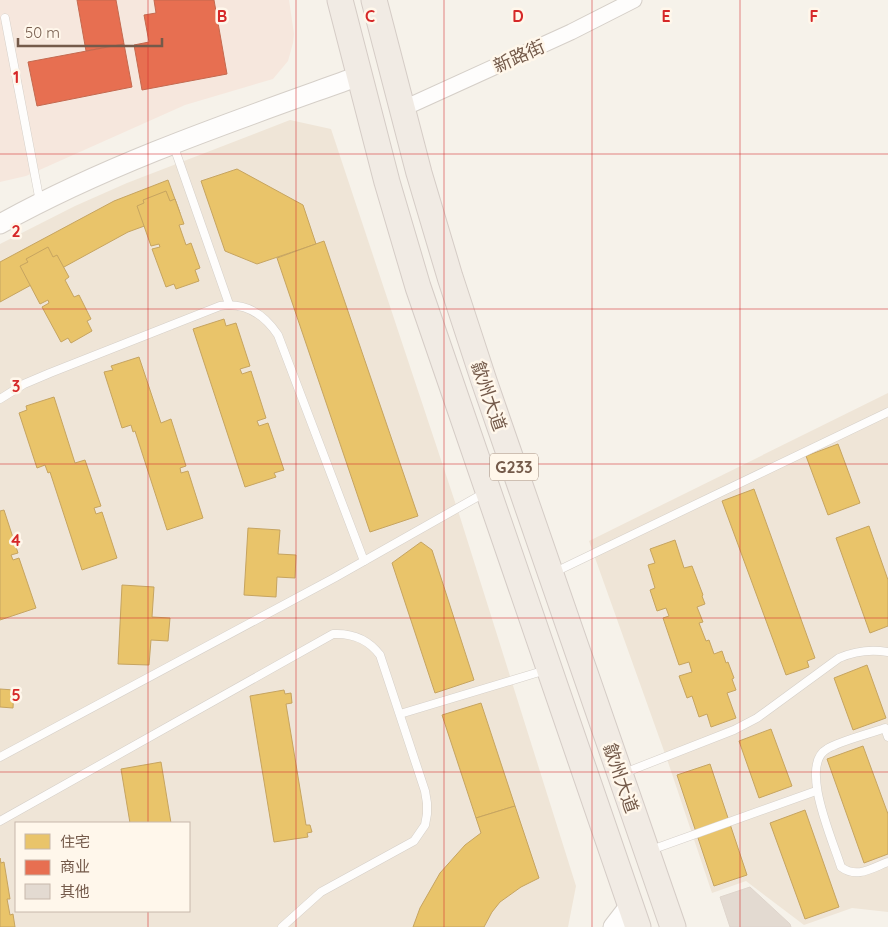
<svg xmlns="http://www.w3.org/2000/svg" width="888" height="927" viewBox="0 0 888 927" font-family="Quicksand,'Noto Sans SC',sans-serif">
<rect width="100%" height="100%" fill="#f6f2ea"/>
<g fill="#efe5d7" fill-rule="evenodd">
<path d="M 290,120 L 331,129 L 460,517 L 576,886 L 568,927 L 0,927 L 0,244 L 75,206 L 127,183 ZM 16,823 L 189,823 L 189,911 L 16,911 Z"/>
<polygon points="888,393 888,912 852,908 804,925 746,881 712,893 669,765 589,541"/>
</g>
<polygon fill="#f6e7dd" points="0,0 289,0 294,34 293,43 288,61 273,79 185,105 26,176 0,182"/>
<g fill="#e9c46a" stroke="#c6a460">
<polygon points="237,169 303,205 316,244 257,264 225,251 201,181"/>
<polygon points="168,180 180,213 128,232 0,302 0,262 114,201"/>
<polygon points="166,191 170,201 175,199 184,224 179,225 186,245 191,243 200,268 195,270 199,281 176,289 174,284 166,287 152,249 160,247 159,244 151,246 137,206 144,203 143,200"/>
<polygon points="324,241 418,516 370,532 277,258"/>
<polygon points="48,247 53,257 57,255 69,277 65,280 74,297 79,295 91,319 87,321 92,331 71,343 68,338 61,342 42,307 49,303 48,300 40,304 20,266 28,262 26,259"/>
<polygon points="224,319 226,326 236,323 250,366 240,369 242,374 251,371 266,418 257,421 259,426 268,423 284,470 274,473 276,477 245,487 193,329"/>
<polygon points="139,357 161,423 171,419 186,466 180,468 181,473 188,471 203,518 167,530 135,431 133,432 131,425 122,428 104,372 113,370 111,366"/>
<polygon points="54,397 75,463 85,460 101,506 94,508 96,514 102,512 117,558 82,570 50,472 48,473 45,465 37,468 19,413 27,410 26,406"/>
<polygon points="838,444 860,503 828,515 806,456"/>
<polygon points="754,489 815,658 807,661 809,667 786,675 722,501"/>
<polygon points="4,510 18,553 11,555 13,560 19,558 36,608 0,620 0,511"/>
<polygon points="869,526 888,580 888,626 870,633 836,538"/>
<polygon points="248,528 280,530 278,554 296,555 295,578 277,577 276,597 244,595"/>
<polygon points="675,540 684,568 692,566 703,595 702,596 705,604 697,607 703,622 699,623 706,641 709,640 714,654 722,651 726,663 728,662 734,678 732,679 736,690 727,693 736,718 711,727 707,714 699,717 692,696 687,698 679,676 692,672 689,662 679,665 663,618 669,616 666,608 657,611 650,590 655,588 648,565 655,563 650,549"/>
<polygon points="421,542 432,550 474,680 435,693 392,563"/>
<polygon points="122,585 154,587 152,617 170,618 168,641 151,640 149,665 118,664"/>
<polygon points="867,665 886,718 853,730 834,678"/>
<polygon points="0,689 14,690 13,708 0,707"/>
<polygon points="284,690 285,694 291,693 292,703 286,704 306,825 310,825 312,832 307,833 308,837 274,842 250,696"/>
<polygon points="481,703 515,806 476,818 442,715"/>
<polygon points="771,729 792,786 759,798 739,741"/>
<polygon points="863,746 888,814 888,854 864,863 827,759"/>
<polygon points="161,762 171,823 130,823 121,769"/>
<polygon points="710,764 747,875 714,886 677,775"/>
<polygon points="515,806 539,878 521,887 500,902 492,912 484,927 413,927 420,908 440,873 465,845 481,833 476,818"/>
<polygon points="805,810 839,907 805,919 770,823"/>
<polygon points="0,858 1,863 4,862 10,899 7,899 10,915 13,914 15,927 0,927"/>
</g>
<g fill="#e76f51" stroke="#c4694f">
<polygon points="77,0 116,0 124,44 86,51"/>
<polygon points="154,0 214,0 227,74 142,90 134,45 149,42 144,15 156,13"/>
<polygon points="124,44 132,87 37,106 28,62"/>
</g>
<polygon fill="#e3dad1" stroke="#dfd5cc" points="750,887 790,924 791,927 730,927 720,897"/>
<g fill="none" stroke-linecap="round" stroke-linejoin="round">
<defs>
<g id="service">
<polyline points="5,18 40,202"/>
<polyline points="173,144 229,304"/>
<path d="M 0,399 L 24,384 L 50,373 L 220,306 C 246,302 264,314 278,335 L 364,561"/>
<polyline points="555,572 888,412"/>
<polyline points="400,714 546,670"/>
<path d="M 888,737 L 885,728 C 869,734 840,741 827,749 C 798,765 834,843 841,867 C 857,879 872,868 888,862"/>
<polyline points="0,757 334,578 486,492"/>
<path d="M 624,773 L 734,730 L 757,718 L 839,658 C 855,651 871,649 888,652"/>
<path d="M 0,821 L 333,634 C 353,633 368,639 380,655 L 425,791 L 427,803 L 427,814 L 425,825 L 414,841 L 321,892 L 282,927"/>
<polyline points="651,850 816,791"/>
</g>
<polyline id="minor" points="402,109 571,32 634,0"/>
<g id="tertiary">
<path d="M 0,224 C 114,161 237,120 359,76"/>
<polyline points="613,927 630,905"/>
</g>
<g id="trunk">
<polyline points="340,0 387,182 418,287 638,927"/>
<polyline points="374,0 419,173 450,277 484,381 673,927"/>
</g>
</defs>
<use href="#service" stroke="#d5cfc8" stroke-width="9"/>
<use href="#minor" stroke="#d5cfc8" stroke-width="17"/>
<use href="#tertiary" stroke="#d5cfc8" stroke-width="21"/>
<use href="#trunk" stroke="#d5ccc6" stroke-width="27"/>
<use href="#service" stroke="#fefdfc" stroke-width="8"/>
<use href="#minor" stroke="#fefdfc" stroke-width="15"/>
<use href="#tertiary" stroke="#fefdfc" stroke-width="19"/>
<use href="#trunk" stroke="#f1ebe4" stroke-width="25"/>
</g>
<path fill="none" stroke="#d62828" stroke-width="1" stroke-opacity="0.55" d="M 148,0 L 148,823M 296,0 L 296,927M 444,0 L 444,927M 592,0 L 592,927M 740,0 L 740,927M 0,154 L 888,154M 0,309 L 888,309M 0,464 L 888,464M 0,618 L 888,618M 0,772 L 888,772M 148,911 L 148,927"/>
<g text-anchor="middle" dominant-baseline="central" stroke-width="5" stroke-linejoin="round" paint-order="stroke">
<rect fill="#fff7eb" stroke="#9e897a" stroke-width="1" x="490" y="453.5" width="48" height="27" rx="4"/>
<g font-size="16" font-weight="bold" fill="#745a4a">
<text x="514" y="467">G233</text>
</g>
<g font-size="18" fill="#745a4a" stroke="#fff7eb">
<text transform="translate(519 56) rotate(-24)">新路街</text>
<text transform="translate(489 396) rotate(71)">歙州大道</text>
<text transform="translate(621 778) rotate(71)">歙州大道</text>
</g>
</g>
<g font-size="16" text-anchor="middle" font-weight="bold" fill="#d62828" stroke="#fff7eb" stroke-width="5" stroke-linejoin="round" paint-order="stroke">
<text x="222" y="22">B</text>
<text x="370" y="22">C</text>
<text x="518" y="22">D</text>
<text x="666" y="22">E</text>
<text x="814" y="22">F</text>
<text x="16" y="83">1</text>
<text x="16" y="237">2</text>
<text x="16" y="392">3</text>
<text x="16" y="546">4</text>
<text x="16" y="701">5</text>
</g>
<rect x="15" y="822" width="175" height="90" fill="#fff7eb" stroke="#c7b8ab"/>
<rect x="25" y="834" width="25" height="15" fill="#e9c46a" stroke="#c7b8ab"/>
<text x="60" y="847" font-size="15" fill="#745a4a">住宅</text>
<rect x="25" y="860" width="25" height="15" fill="#e76f51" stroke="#c7b8ab"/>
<text x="60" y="872" font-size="15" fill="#745a4a">商业</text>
<rect x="25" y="884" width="25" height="15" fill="#e3dad1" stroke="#c7b8ab"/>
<text x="60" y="897" font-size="15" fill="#745a4a">其他</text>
<path d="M18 38v8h144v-8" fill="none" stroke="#745a4a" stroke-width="2.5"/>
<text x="25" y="38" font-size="15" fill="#745a4a" stroke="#fff7eb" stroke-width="4" paint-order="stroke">50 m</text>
</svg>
